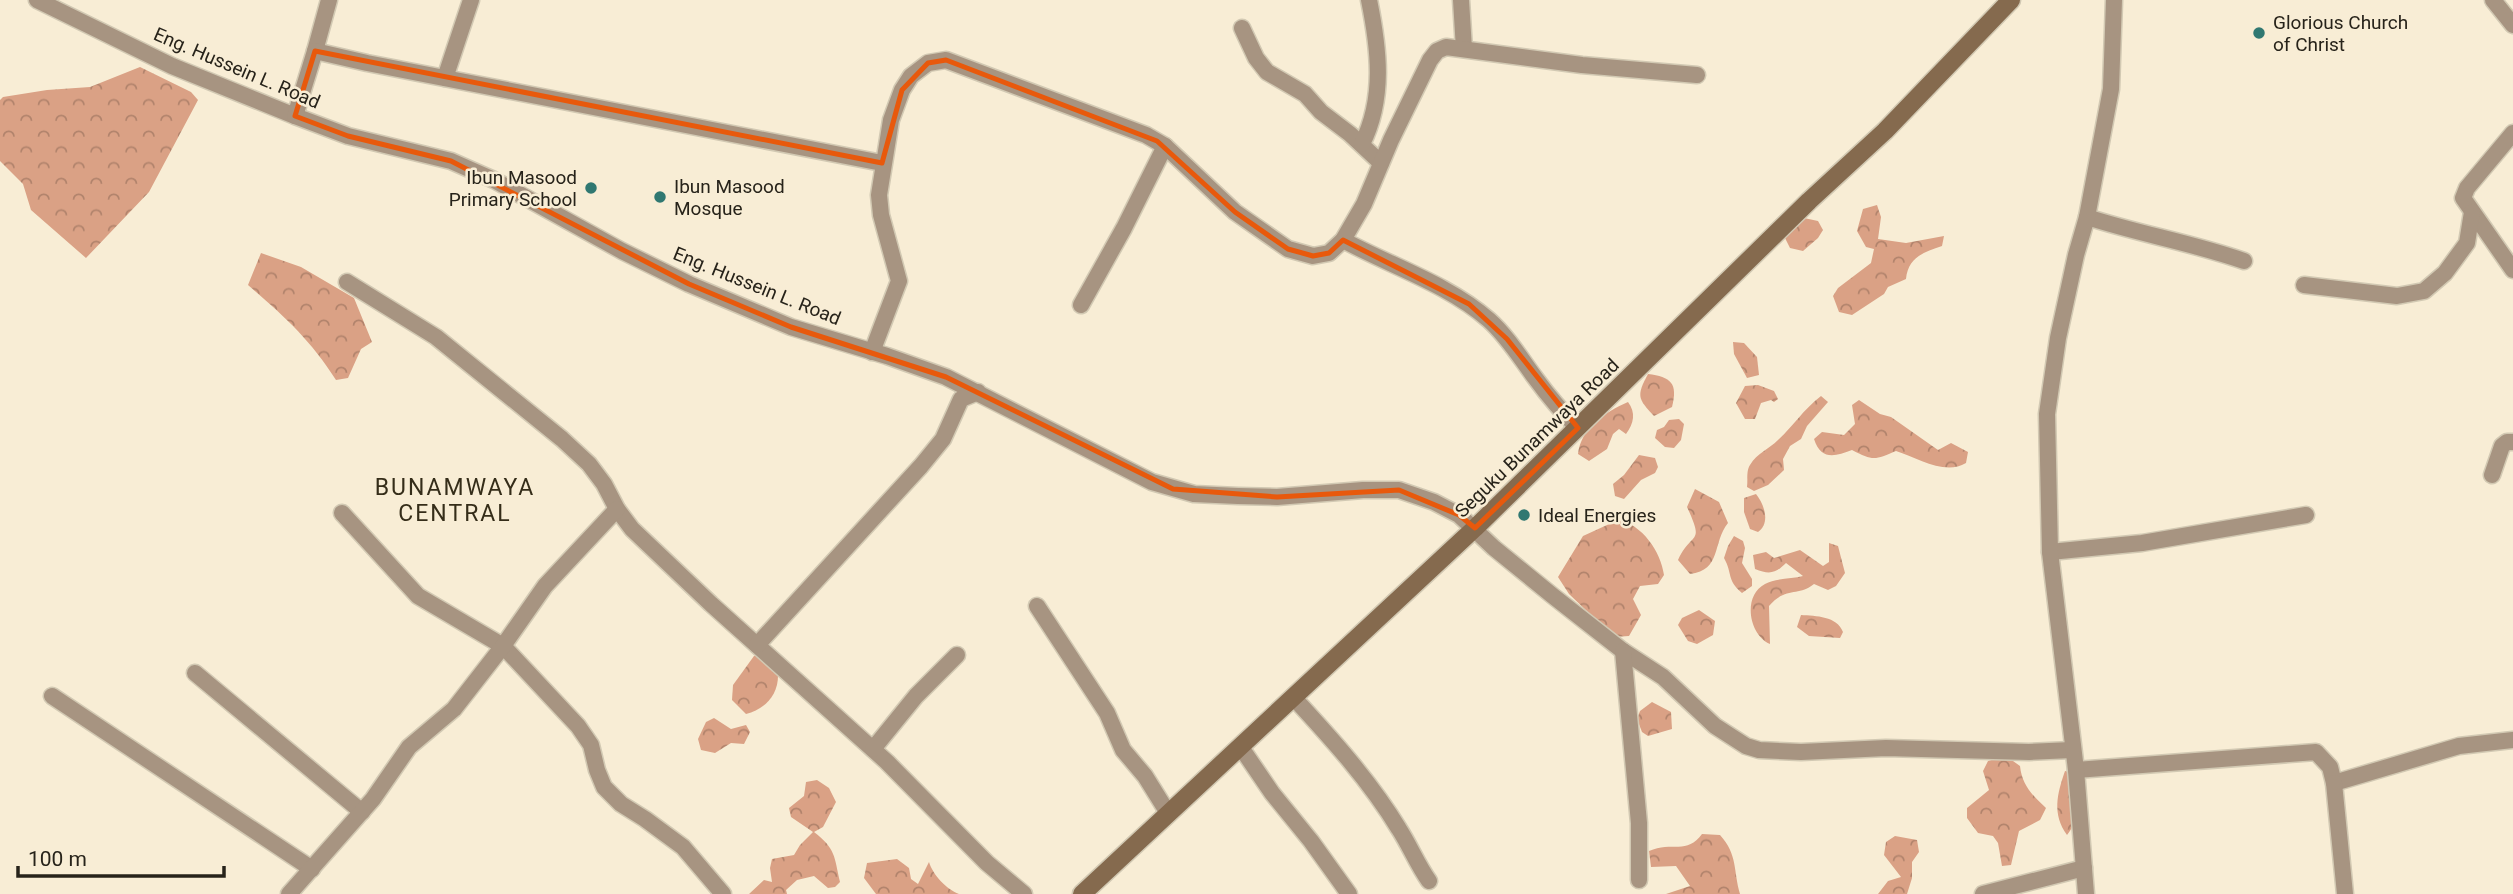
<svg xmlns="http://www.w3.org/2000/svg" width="2513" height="894" viewBox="0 0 2513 894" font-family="Roboto,sans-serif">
<defs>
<pattern id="forest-crowns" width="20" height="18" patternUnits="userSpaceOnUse" patternTransform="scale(1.75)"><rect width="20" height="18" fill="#daa185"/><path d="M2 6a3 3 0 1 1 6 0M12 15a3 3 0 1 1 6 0" fill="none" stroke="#b1836c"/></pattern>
</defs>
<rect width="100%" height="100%" fill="#f8edd5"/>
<g fill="url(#forest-crowns)">
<polygon points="140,67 191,92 198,100 149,192 86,258 31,210 23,184 0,161 0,100 3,97 47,90 90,87"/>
<path d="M 1877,205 L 1881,217 L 1878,239 L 1906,243 L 1944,236 L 1942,246 C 1923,252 1908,258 1906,279 L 1888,287 L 1884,294 L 1852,315 L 1839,312 L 1833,296 L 1838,288 L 1871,263 L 1874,249 L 1866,247 L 1857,231 L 1863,209 Z"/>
<polygon points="1804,218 1818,221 1823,230 1818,238 1803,251 1790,248 1784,236"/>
<path d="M 261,253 L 301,267 L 354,298 L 372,342 L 361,349 L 348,378 L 336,380 C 310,339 284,316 248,285 Z"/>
<polygon points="1733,342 1744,343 1757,357 1759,375 1747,378 1734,354"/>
<path d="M 1648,374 C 1671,377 1678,383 1672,407 L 1654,416 C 1638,399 1636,396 1648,374 Z"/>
<polygon points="1758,385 1774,391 1778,399 1774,402 1771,400 1761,403 1755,419 1745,419 1736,403 1745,386"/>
<path d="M 1821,396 L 1828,402 L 1807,426 L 1801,439 L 1790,446 L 1783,459 L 1784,470 L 1768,485 L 1754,491 L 1747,487 C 1748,480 1746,471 1750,465 C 1757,453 1769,449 1778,440 C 1794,425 1803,410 1821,396 Z"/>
<path d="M 1859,400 L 1880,414 L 1891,417 L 1938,450 L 1951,443 L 1968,452 L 1966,463 C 1945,476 1918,458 1896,451 C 1875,460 1873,461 1852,450 C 1834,457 1821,460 1814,439 L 1822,432 L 1844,435 L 1855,424 L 1852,405 Z"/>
<path d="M 1628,402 C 1636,413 1634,423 1626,434 L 1619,429 L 1613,434 L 1607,449 L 1589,461 L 1578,454 C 1581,428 1605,412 1628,402 Z"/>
<polygon points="1679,419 1684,424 1681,440 1674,448 1665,447 1655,438 1657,430 1664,427 1669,420"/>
<polygon points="1639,455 1655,458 1658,467 1655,473 1641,480 1624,499 1615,496 1613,484 1624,475"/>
<path d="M 1695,489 L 1719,502 L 1728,523 C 1712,543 1722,570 1690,574 L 1678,560 C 1692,530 1705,546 1687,507 Z"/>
<path d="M 1756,494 C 1764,504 1771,523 1758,532 L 1750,529 L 1744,512 L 1744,498 Z"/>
<path d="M 1618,520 C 1642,524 1661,552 1664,575 L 1658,584 L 1640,586 L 1633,599 L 1641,615 L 1629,636 L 1614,637 L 1569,594 L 1558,577 L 1583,536 Z"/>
<path d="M 1734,536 L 1743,541 L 1745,548 L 1742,563 L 1752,579 L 1752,586 L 1742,593 C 1726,579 1733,574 1724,558 L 1728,546 Z"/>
<path d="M 1829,543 L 1838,546 L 1845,573 L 1836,586 L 1828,590 L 1814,584 C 1798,597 1786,586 1769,606 L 1770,644 C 1749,635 1742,596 1765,584 C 1775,578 1792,579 1803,576 L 1786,563 C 1776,573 1770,575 1755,569 L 1753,555 L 1766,552 L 1774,558 L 1800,550 L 1823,566 L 1829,562 Z"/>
<polygon points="1699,610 1715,621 1713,635 1697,644 1688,641 1678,625 1682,618"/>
<path d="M 1801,615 C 1816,616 1837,616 1843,632 L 1840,638 L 1809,636 L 1797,627 Z"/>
<path d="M 754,656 L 760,656 L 778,673 C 779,694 766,709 746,714 L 732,700 L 733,685 Z"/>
<polygon points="1652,702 1671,712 1672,729 1648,736 1642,732 1637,719 1640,711"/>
<polygon points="714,718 731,729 746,725 750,732 744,744 731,743 715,753 701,750 698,739 706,722"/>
<path d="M 1999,758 L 2013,761 L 2020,766 C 2022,785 2032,795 2046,808 L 2040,820 L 2019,831 L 2011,865 L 2002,866 L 1998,843 L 1993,836 L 1978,833 L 1967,818 L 1967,808 L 1989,790 L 1983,771 L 1988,761 Z"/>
<path d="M 2065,771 L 2070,772 C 2071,780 2069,783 2069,790 C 2069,807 2080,821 2067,835 C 2052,814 2057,794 2065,771 Z"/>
<path d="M 817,780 L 829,788 L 836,802 L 823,827 L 814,832 C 836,849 834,856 840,882 L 835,887 L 828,888 L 814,876 L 797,880 L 786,890 L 787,894 L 749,894 L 764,880 L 772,882 L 770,868 L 772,859 L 794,855 L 800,845 L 813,832 L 791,817 L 789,808 L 804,796 L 806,782 Z"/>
<path d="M 1702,834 L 1720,835 C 1738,855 1733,870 1740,894 L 1666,894 L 1690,886 L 1676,866 L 1651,867 L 1649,851 C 1672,841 1687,855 1702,834 Z"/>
<polygon points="1895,836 1917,840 1919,852 1912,862 1912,878 1907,894 1878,894 1888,881 1901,877 1884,855 1886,842"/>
<path d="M 897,859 L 909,868 L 911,879 L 918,884 L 929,862 C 933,875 946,889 959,894 L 876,894 L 864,878 L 867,863 Z"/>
</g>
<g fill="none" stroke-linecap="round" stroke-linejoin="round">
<defs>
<g id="minor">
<polyline points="37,0 172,66 295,116 348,136 451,161 494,180 622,251 689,284 791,327 887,356 946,377 1152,482 1194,494 1238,496 1277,497 1363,490 1399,490 1434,502 1459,515 1494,548 1553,596 1623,651 1663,677 1715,726 1746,746 1759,750 1801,752 1886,748 2029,752 2072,750"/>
<polyline points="1461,0 1464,49"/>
<polyline points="2493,0 2513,25"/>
<polyline points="1242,28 1256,58 1267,72 1305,94 1321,112 1350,134 1381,163"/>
<polyline points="315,51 329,0"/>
<polyline points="445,78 471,0"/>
<polyline points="295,116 315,51 367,63 882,163"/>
<polyline points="2513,133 2467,188 2463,198 2513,270"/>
<path d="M 1362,144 C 1385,98 1379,49 1369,0"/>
<path d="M 2087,217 C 2139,234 2193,243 2244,261"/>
<path d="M 1343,240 C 1391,266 1448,284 1489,320 C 1508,337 1521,359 1536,379 C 1549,397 1563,413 1578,428"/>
<polyline points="347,282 436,337 562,439 589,464 604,484 617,509 632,529 711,604 887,762 987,863 1024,894"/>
<polyline points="2304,285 2397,296 2424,291 2445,273 2467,243 2472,212"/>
<polyline points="1081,305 1124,228 1165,146"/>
<polyline points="872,352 899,281 881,215 879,195 891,120 902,90 911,76 928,63 946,60 1146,135 1165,146 1235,212 1288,249 1313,256 1329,253 1343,240 1364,204 1391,140 1430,60 1437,51 1446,47 1582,65 1697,75"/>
<polyline points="2492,475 2502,446 2507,442 2513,442"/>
<polyline points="342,513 418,596 503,646 578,726 591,745 597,770 604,787 621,804 645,819 683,847 723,894"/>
<polyline points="2050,552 2142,543 2306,515"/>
<polyline points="1037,606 1107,713 1123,750 1145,776 1168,813"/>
<polyline points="757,645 921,466 943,439 961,399 978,392"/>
<polyline points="1623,651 1639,823 1639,880"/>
<polyline points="195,673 362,812"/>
<polyline points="52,696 312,869"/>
<path d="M 1293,697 C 1331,738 1370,781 1399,829 C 1410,846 1417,864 1429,881"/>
<polyline points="1240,746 1272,793 1311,841 1349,894"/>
<polyline points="873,749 916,696 957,655"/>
<polyline points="2076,770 2316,752 2330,767 2334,783 2459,746 2513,740"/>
<polyline points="2334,783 2345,894"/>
<polyline points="289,894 373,799 409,747 454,709 503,646 545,586 617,509"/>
<polyline points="1983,894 2084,868"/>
<polyline points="2086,894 2076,770 2050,552 2047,414 2058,338 2076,255 2087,217 2111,89 2114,0"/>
</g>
<polyline id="secondary" points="1082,894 1475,528 1809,201 1885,131 2011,0"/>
</defs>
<use href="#minor" stroke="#d2c9b3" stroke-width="19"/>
<use href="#secondary" stroke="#d2c9b3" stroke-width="21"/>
<use href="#minor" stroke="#a79481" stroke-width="16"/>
<use href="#secondary" stroke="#856a4e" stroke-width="18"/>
</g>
<path fill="none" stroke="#e8590c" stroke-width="5" stroke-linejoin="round" d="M 315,51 L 882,163 L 902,90 L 928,63 L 946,60 L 1157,141 L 1235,212 L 1288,249 L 1313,256 L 1329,253 L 1343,240 L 1469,304 L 1507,339 L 1578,428 L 1475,528 L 1459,515 L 1399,490 L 1277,497 L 1173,489 L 946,377 L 791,327 L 689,284 L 451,161 L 348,136 L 295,116 Z"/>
<g fill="#307871" stroke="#f8edd5" stroke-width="2.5">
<circle cx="2259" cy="33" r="7"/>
<circle cx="591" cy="188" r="7"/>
<circle cx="660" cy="197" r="7"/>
<circle cx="1524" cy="515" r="7"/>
</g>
<g text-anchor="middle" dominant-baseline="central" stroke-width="5" stroke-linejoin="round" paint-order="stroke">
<g font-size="19" fill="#27231a" stroke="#f8edd5" text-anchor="start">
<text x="2273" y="22">Glorious Church<tspan x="2273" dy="22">of Christ</tspan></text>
<text x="577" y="177" text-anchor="end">Ibun Masood<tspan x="577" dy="22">Primary School</tspan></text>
<text x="674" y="186">Ibun Masood<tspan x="674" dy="22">Mosque</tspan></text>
<text x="1538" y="515">Ideal Energies</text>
</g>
<g font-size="19" fill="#27231a" stroke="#f8edd5">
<text transform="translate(237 68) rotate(23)">Eng. Hussein L. Road</text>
<text transform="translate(757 286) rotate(22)">Eng. Hussein L. Road</text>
<text transform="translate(1537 438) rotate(-44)">Seguku Bunamwaya Road</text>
</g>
<g font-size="23" letter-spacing="2" fill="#352d19" stroke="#f8edd5">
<text x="455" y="487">BUNAMWAYA<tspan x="455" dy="26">CENTRAL</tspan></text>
</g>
</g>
<path d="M18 866v10h206v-10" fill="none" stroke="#27231a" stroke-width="3.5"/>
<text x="28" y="866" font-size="21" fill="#27231a" stroke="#f8edd5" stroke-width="5" paint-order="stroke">100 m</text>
</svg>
